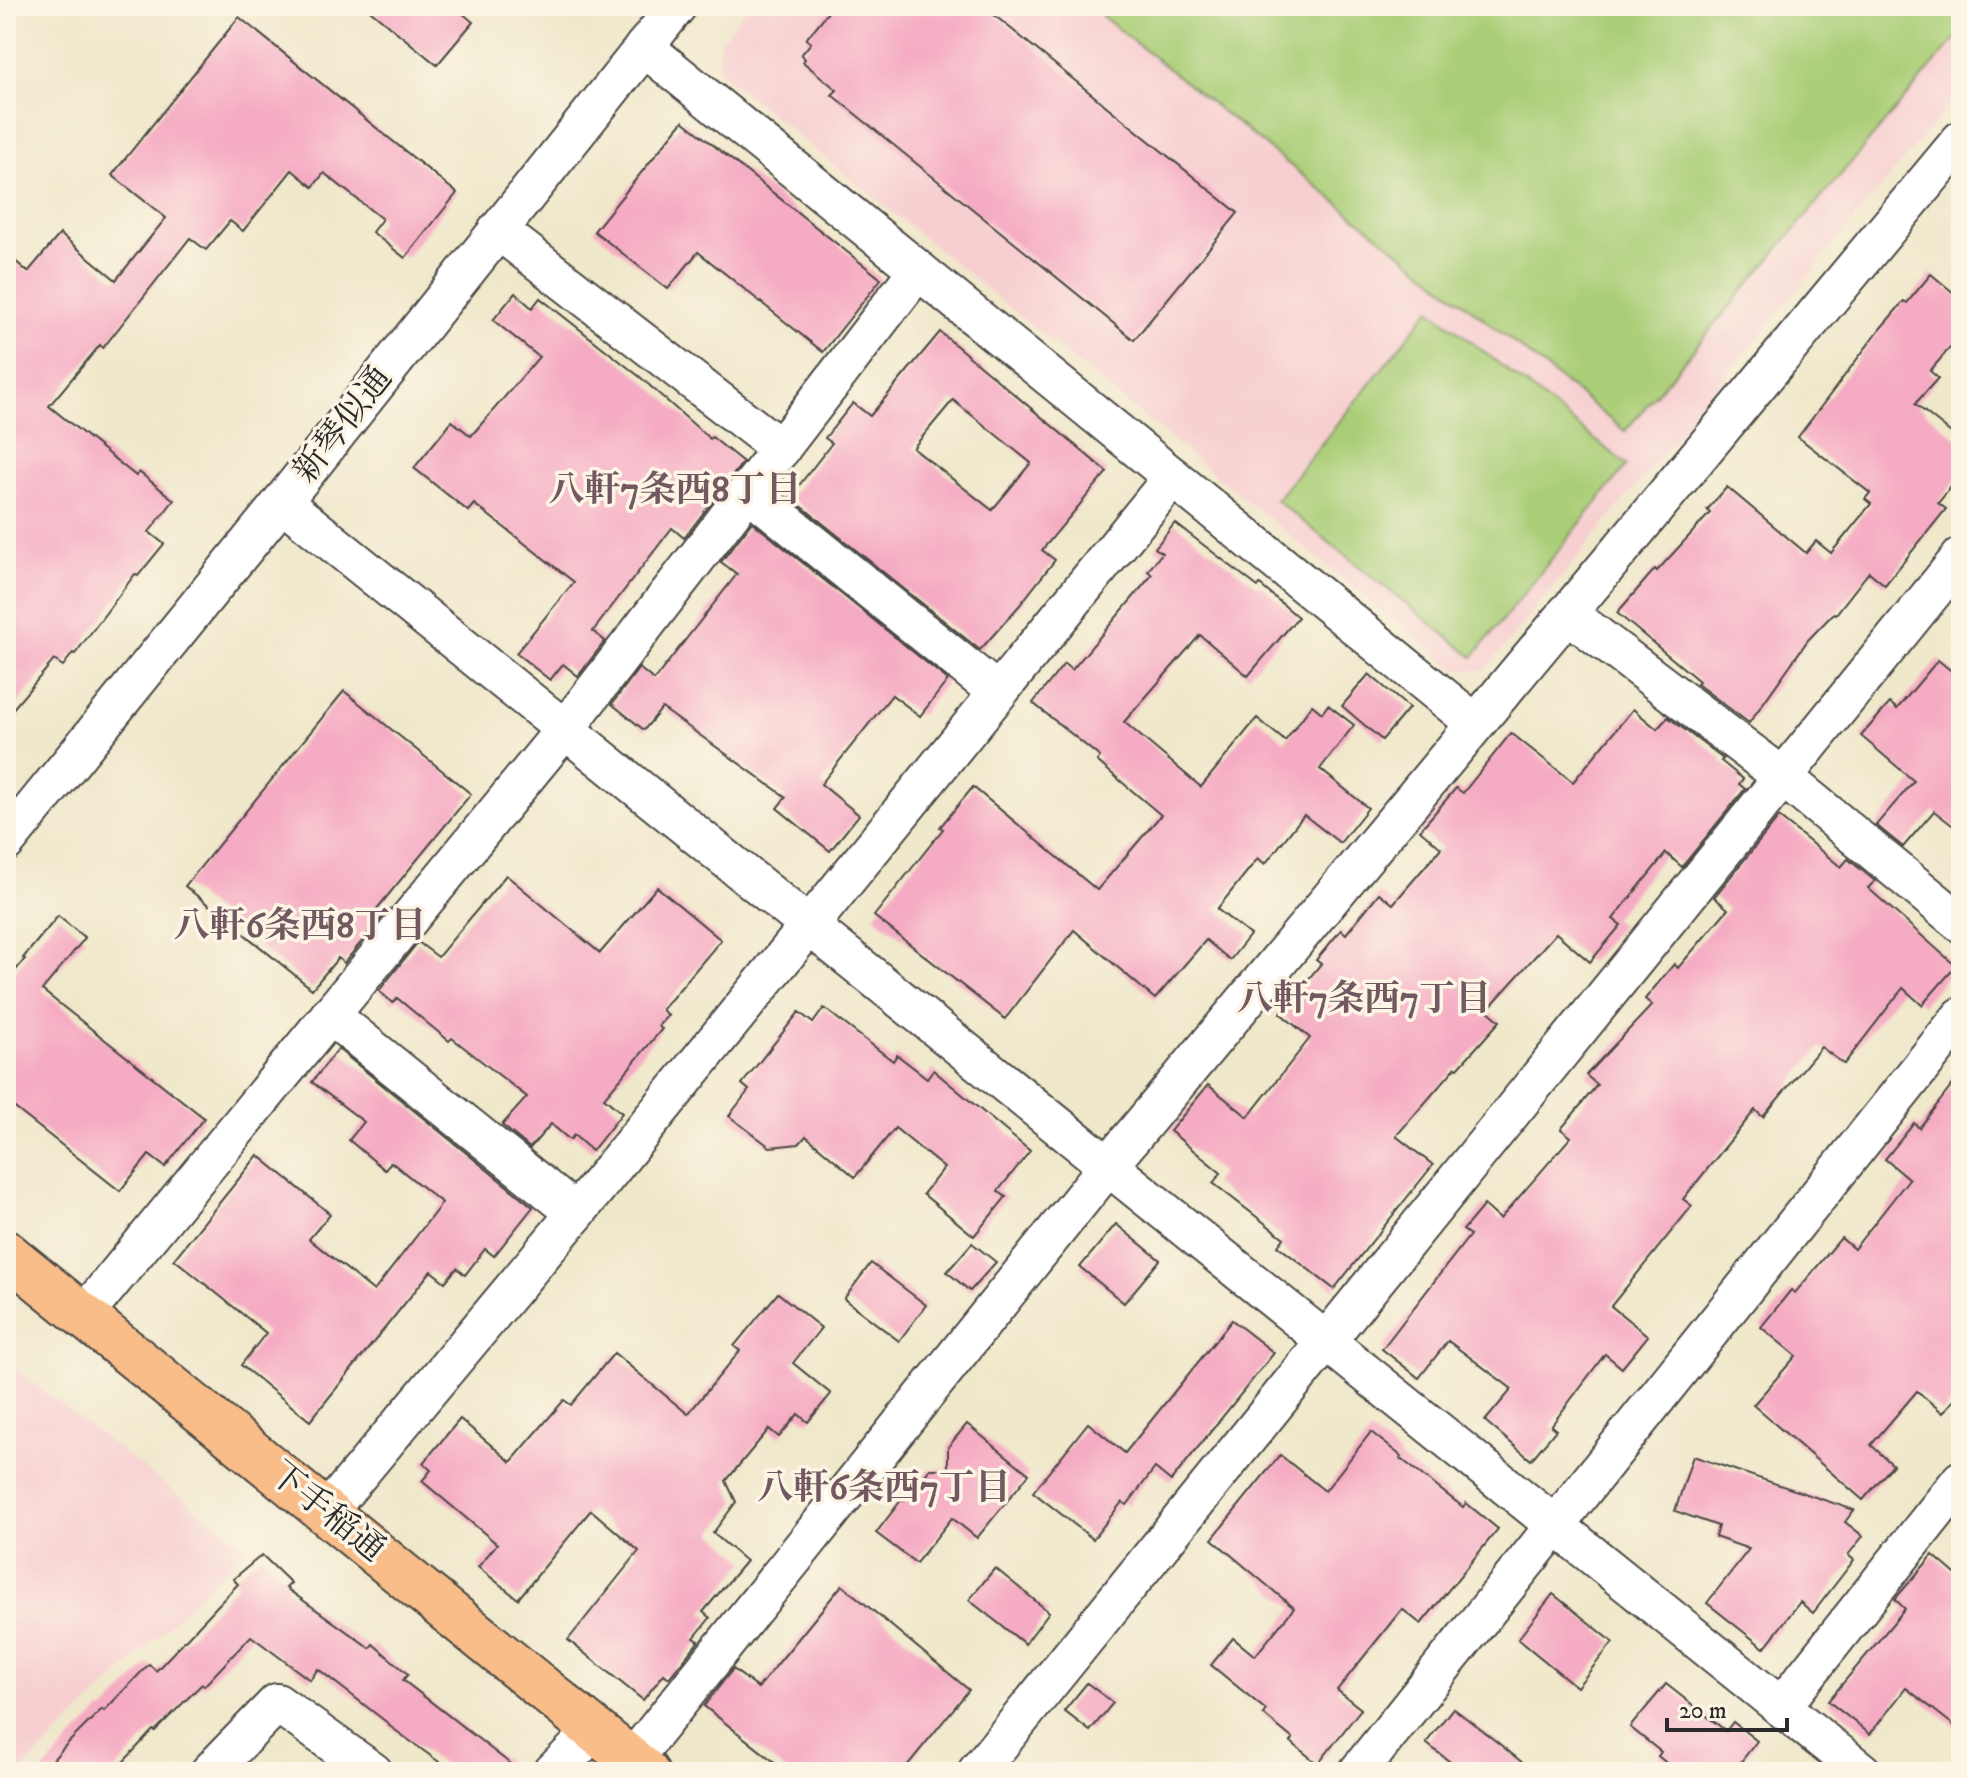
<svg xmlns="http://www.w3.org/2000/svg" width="1967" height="1778" viewBox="0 0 1967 1778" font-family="'IM FELL DW Pica','Noto Serif JP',serif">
<rect width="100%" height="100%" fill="#fcf5e5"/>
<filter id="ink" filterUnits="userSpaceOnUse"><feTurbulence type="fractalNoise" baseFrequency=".0125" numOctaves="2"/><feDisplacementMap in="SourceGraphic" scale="16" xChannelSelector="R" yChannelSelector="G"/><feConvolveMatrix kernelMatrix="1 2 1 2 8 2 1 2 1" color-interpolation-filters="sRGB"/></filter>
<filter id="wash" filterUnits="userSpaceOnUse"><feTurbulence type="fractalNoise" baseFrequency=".006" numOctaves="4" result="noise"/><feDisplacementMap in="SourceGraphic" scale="32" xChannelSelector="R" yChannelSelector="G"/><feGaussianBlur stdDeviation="1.8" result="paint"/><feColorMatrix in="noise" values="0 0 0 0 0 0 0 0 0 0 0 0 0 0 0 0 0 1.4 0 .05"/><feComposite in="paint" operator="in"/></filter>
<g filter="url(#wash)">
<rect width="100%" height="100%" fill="#f0e8cb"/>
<g fill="#f7cfd1">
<polygon points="748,6 1961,6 1961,90 1485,670 1455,670 717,70 720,41"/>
<polygon points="6,1362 247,1548 20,1772 6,1772"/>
</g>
<g fill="#aace77" stroke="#6a7c51" stroke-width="2">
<polygon points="1110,6 1960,6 1961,32 1625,431 1102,16"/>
<polygon points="1430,309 1627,465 1473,657 1276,500"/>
</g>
<g id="blocks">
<g fill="#f5abc3" fill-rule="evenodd">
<polygon points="365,6 454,6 473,22 437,65"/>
<polygon points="833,6 983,6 1238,213 1134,340 832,95 837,90 803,62 805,59 801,55 811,43 806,39"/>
<polygon points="239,17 457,193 405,258 372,232 382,219 324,173 313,187 292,170 243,231 230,221 206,250 190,238 103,348 100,345 49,406 136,476 139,472 174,500 149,532 164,544 138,576 135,574 75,654 73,653 63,666 54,660 6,717 6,253 28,272 60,234 116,280 166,218 112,175"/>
<polygon points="683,121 881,279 823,352 698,252 668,289 594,231"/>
<polygon points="1931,274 1961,299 1961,335 1930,371 1938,378 1915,404 1961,441 1961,475 1938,503 1946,509 1885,585 1869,572 1836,614 1834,613 1808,640 1749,723 1697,684 1699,681 1617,613 1655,569 1657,571 1710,513 1707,510 1727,487 1806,553 1816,541 1831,553 1871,504 1865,499 1870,493 1798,437 1880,329 1904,301 1907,303"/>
<polygon points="515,293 532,308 540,298 640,377 710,439 712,437 743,462 684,538 672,528 593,631 605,641 578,676 563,664 550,680 516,653 574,582 474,504 468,511 414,468 452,421 471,436 539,357 493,320"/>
<path d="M 940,332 L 1107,472 L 1042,550 L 1055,560 L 1019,606 L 980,650 L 790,497 L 832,443 L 825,438 L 853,403 L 870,416 ZM 953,400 L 1031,463 L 992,510 L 913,448 Z"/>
<polygon points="752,522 948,680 920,716 892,695 821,784 859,815 830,851 777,808 786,797 662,708 644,730 612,704 639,668 654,680 737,574 721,562"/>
<polygon points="1175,523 1258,587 1260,585 1298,617 1248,676 1200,635 1124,722 1201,787 1257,718 1285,741 1312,705 1322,713 1328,705 1354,725 1320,769 1368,808 1340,843 1304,815 1265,864 1258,858 1217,909 1250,935 1230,960 1206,940 1155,999 1074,930 1005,1019 874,916 943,829 940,827 973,787 1097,890 1161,815 1097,761 1100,757 1033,703 1064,664 1072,670 1152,575 1148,571 1162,553 1155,548"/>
<polygon points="1938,660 1961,679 1961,832 1934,811 1903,847 1876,825 1914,781 1861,736 1890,703 1897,709"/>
<polygon points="1369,674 1409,708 1382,740 1342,706"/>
<polygon points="344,691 471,794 376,910 383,916 344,963 338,958 312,989 185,886"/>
<polygon points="1633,709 1657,729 1668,717 1723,759 1721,761 1743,779 1739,784 1745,789 1682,867 1666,853 1613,919 1621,925 1590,962 1556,933 1487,1010 1500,1021 1458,1068 1456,1067 1396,1136 1433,1165 1334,1289 1278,1246 1284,1238 1213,1183 1221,1173 1170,1131 1208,1085 1248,1117 1310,1038 1280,1013 1321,964 1316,960 1341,930 1346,934 1379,893 1393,904 1441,848 1420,830 1456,788 1463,793 1511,733 1573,782"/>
<polygon points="1779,817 1841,867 1848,859 1875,881 1868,888 1956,966 1922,1005 1903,988 1844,1064 1821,1047 1763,1117 1755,1110 1683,1199 1692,1206 1611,1306 1648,1336 1622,1368 1605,1354 1551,1426 1556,1430 1531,1460 1485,1421 1512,1389 1448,1341 1419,1378 1382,1349 1470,1235 1463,1230 1484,1205 1500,1219 1571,1137 1561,1129 1597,1085 1586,1075 1652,1005 1645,999 1674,964 1678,968 1728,909 1714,897"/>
<polygon points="506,875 600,953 657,887 721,940 662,1010 668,1015 658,1026 662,1029 604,1098 622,1113 592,1151 574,1135 570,1140 551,1124 530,1148 502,1125 527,1097 452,1038 449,1041 397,998 393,1003 379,991 418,942 438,957"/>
<polygon points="58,916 85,938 42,990 204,1118 165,1167 149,1155 120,1191 6,1101 6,982 25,959 23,958"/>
<polygon points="824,1008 893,1061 897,1055 927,1078 933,1070 1030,1151 998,1191 1006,1197 974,1236 923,1194 944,1168 895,1128 855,1177 806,1136 799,1144 770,1147 729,1116 749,1090 742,1084 799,1012 813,1023"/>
<polygon points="338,1049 533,1207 494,1256 485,1249 465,1275 457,1268 445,1282 431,1271 310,1421 241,1365 266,1333 174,1259 258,1155 330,1214 309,1239 374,1291 442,1203 391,1162 385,1170 349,1140 364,1122 312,1082"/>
<polygon points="1961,1074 1961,1392 1943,1413 1917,1391 1871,1445 1893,1465 1863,1500 1753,1405 1796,1356 1761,1327 1791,1290 1795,1293 1841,1238 1854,1249 1909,1179 1885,1159 1914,1123 1919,1128"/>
<polygon points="1116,1224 1160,1260 1124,1303 1080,1267"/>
<polygon points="972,1243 996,1262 970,1291 947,1272"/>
<polygon points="871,1263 926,1305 899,1341 844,1299"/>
<polygon points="778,1293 821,1328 793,1363 831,1394 808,1422 798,1414 779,1437 769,1429 726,1481 736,1502 713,1533 746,1561 703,1612 710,1618 694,1638 699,1641 669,1678 664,1674 643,1700 568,1640 639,1551 591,1510 518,1599 478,1567 497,1544 422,1481 431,1470 423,1463 460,1419 511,1462 564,1400 571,1405 614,1353 688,1414 740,1351 734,1346"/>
<polygon points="1232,1320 1274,1353 1171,1481 1155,1468 1127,1505 1122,1502 1093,1539 1033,1492 1088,1423 1125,1453"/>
<polygon points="967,1424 1029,1474 977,1538 952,1518 916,1563 876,1533 902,1499 904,1500 930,1469 948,1469 948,1447"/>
<polygon points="1371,1432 1401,1456 1400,1458 1463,1507 1466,1503 1498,1529 1421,1624 1402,1609 1337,1690 1361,1709 1318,1764 1291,1742 1293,1739 1263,1714 1266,1710 1211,1665 1233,1638 1255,1656 1294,1608 1212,1539 1280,1455 1325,1491"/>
<polygon points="1693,1456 1854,1510 1845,1522 1863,1536 1848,1555 1854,1560 1813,1613 1800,1602 1764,1648 1707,1603 1749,1549 1715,1537 1718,1526 1675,1511"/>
<polygon points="262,1555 291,1583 286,1588 370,1648 373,1644 408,1674 403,1680 521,1772 453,1772 388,1725 389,1724 318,1669 310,1680 251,1636 204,1686 202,1684 155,1731 153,1730 114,1772 42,1772 66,1745 102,1709 104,1711 149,1664 156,1671 238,1584 233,1579"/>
<polygon points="1933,1555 1961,1579 1961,1731 1906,1688 1870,1734 1828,1701 1905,1609 1895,1599"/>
<polygon points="995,1568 1049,1612 1025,1644 969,1600"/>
<polygon points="842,1585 969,1690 902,1772 787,1772 704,1706 733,1669 758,1688"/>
<polygon points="1553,1594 1613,1642 1577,1687 1518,1639"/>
<polygon points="1087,1683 1113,1703 1090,1731 1064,1711"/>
<polygon points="1666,1684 1726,1731 1733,1722 1757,1741 1733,1772 1677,1772 1658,1756 1661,1752 1630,1727"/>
<polygon points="1453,1708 1497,1742 1534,1772 1463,1772 1426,1743"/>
</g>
</g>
</g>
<g filter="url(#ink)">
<use href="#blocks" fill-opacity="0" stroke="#494743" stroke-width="2"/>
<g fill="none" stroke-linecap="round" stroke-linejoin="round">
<defs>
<g id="minor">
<polyline points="644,47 1475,723"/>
<polyline points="498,230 781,449"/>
<polyline points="748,491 997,692"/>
<polyline points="282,502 1862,1772"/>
<polyline points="1567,613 1783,777 1961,923"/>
<polyline points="6,842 282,502 677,6"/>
<polyline points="330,1015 576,1213"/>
<polyline points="84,1315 565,729 918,270"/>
<polyline points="327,1512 576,1213 1173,477"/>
<polyline points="1781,1707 1961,1480"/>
<polyline points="632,1760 1108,1166 1961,140"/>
<polyline points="210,1772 277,1703 373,1772"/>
<polyline points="553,1772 595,1730"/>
<polyline points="977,1772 1961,557"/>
<polyline points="1358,1772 1961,1017"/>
</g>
<polyline id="major" points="6,1253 646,1772"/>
</defs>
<use href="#minor" stroke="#494743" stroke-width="42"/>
<use href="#major" stroke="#494743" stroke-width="48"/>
<use href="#minor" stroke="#fff" stroke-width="38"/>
<use href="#major" stroke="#f8bd88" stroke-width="44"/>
</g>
</g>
<g text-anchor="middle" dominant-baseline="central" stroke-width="7" stroke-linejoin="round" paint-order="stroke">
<g font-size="34" fill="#2b2b2b" stroke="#fcf5e5">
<text transform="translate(343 425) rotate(-52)">新琴似通</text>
<text transform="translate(327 1512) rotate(39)">下手稲通</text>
</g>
<g font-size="36" font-weight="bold" fill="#725860" stroke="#fcf5e5">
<text x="675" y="490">八軒7条西8丁目</text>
<text x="300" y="926">八軒6条西8丁目</text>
<text x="1364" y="999">八軒7条西7丁目</text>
<text x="884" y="1488">八軒6条西7丁目</text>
</g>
</g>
<rect width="1967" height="1778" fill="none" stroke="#fcf5e5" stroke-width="32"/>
<path d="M1667 1718v12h120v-12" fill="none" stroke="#2b2b2b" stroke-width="4"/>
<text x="1679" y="1718" font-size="24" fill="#2b2b2b" stroke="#fcf5e5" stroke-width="6" paint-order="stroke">20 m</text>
</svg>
